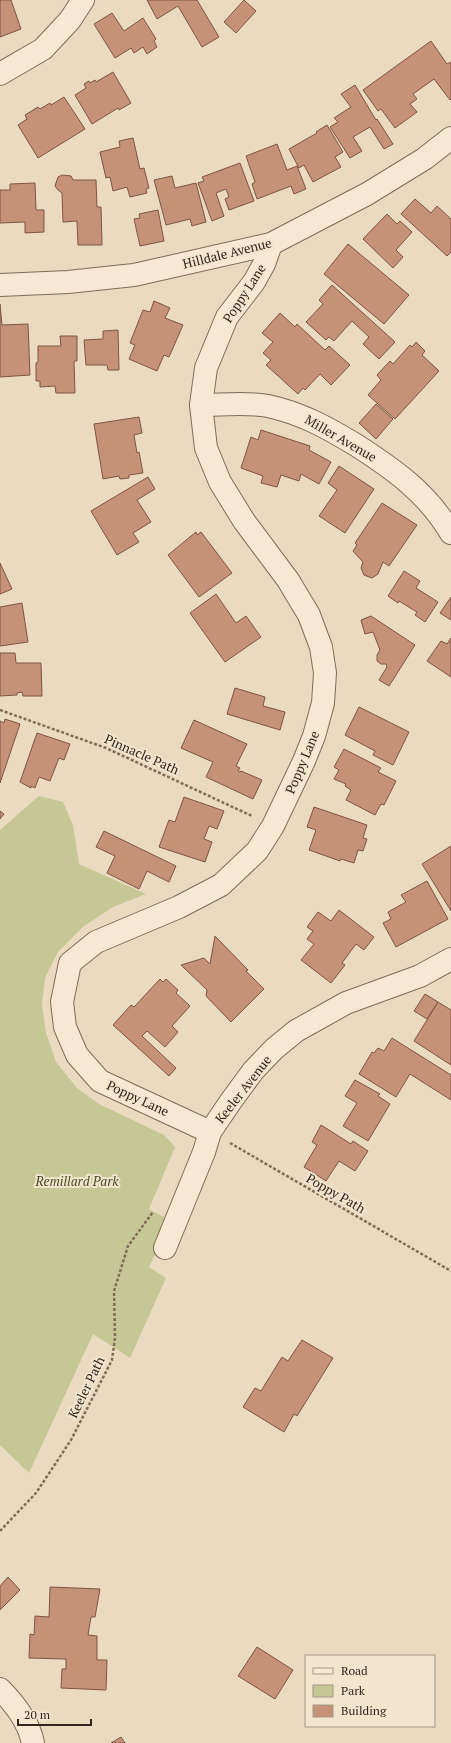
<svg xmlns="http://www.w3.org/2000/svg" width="451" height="1743" viewBox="0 0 451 1743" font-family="'PT Serif',serif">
<rect width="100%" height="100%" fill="#eadac0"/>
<polygon fill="#c5c795" points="39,796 63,802 73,825 79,864 146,894 113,907 84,926 58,952 45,978 42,1004 46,1033 56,1062 77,1088 99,1104 164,1135 175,1147 149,1209 171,1221 149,1267 166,1278 130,1358 93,1334 29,1473 0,1445 0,830"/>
<g fill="#c59278" stroke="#7e5441">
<polygon points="0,0 11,0 21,29 0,37"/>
<polygon points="147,0 197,0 219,37 202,47 178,6 157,19"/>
<polygon points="244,0 256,11 236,33 224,22"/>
<polygon points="112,13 124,31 143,18 156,39 154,41 157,47 147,54 143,47 134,53 131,48 115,58 94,24"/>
<polygon points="431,41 447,64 451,62 451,99 450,100 434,79 413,94 417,99 410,104 417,112 395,128 381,109 378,111 363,90"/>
<polygon points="113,72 131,103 119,110 118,108 92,124 75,95 86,88 84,84 89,81 90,83 95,80 96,82"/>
<polygon points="355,85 376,120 377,119 393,144 384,149 370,127 353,137 362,151 350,158 330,127 338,122 334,118 351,107 341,94"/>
<polygon points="64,97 85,129 38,158 18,125 27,119 25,115 38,107 40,109 50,103 51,105"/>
<polygon points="327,125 343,152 335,157 341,167 313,182 304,165 299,168 289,149 317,133 316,132"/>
<polygon points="133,138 140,169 144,168 149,188 146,189 147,193 130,197 127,187 113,191 110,177 106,178 100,152 120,147 119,141"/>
<polygon points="277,144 287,170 297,166 306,189 294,194 291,186 257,199 252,184 255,182 246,156"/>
<polygon points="240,163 254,201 229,210 225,199 229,197 226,189 216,193 224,216 212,221 198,183 204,181 202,177"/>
<polygon points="62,175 71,176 73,180 96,180 97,207 101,207 102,245 78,245 77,221 63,222 62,193 58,190 55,186 58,177"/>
<polygon points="172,176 175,188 196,183 206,222 192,226 190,219 166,225 154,180"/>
<polygon points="35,183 36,210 44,210 44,232 25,233 25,222 0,223 0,190 10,190 10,184"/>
<polygon points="415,199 431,213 437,206 451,219 451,252 447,256 401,214"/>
<polygon points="158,210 164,241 140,246 134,219 140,218 139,214"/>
<polygon points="387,214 397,224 400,221 412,232 396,250 403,257 393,268 363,239"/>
<polygon points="348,244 409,295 384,324 324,274"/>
<polygon points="332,285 395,342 379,359 363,344 369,337 352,321 334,341 329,337 326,340 306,322 323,304 319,300"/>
<polygon points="154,301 170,308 165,318 183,325 169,357 164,355 157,371 129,359 135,345 130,343 143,310 150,312"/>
<polygon points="0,304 2,325 28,324 30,375 0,377"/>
<polygon points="280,313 295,327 297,324 325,350 329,346 350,365 331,385 320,374 305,390 303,388 298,394 266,365 271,360 263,353 273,342 262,333"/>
<polygon points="118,330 119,370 108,370 107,365 86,365 84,340 103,339 103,331"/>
<polygon points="60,336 77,336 77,361 74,361 75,393 56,393 55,386 40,387 40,381 36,381 36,363 38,362 38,346 61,346"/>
<polygon points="416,342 425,351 422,355 439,371 395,419 368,395 381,380 377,375 390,361 393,364 410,345 412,347"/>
<polygon points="376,404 393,419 376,439 359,423"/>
<polygon points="139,417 142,433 134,435 137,453 139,452 143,473 129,475 129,478 120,479 119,476 103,479 94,424"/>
<polygon points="261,430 310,446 309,450 331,462 319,484 301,474 299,481 281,475 277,487 261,483 263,476 241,468 251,437 258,440"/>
<polygon points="339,466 374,489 345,533 319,516 337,490 328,483"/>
<polygon points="148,477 155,489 137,500 151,522 133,533 139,542 117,555 91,511"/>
<polygon points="382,503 417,525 389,566 383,562 378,574 372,578 364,575 361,568 363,562 353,551 357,545 355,543"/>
<polygon points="196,532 197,535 201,532 232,573 199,597 168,555"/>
<polygon points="0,563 12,589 0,594"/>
<polygon points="404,571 420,581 416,588 438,602 425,622 415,615 417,612 399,601 398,603 388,596"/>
<polygon points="216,594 236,623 246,616 261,637 225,662 190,613"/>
<polygon points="451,597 451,620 440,613"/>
<polygon points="22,603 28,642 0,646 0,607"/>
<polygon points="371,616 415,645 389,686 379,680 387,667 386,664 381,664 377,661 377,655 380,650 373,632 365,634 361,620"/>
<polygon points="451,638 451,677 427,661 441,641 447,644"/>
<polygon points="0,653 15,653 16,663 41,663 42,696 23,696 22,692 17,693 17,695 0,696"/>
<polygon points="235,688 265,697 263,706 285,712 280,730 227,714"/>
<polygon points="359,707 409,732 393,765 373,755 375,751 345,735"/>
<polygon points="5,719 20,724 0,783 0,721 4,723"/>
<polygon points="194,720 247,744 236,766 240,768 238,771 240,772 241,771 262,780 253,799 206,777 213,762 181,748"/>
<polygon points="37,733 70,744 64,760 59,758 50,781 39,777 35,788 31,786 31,788 20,782"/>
<polygon points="344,749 381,768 378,772 396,781 384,805 381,804 375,815 346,800 351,790 345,786 346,784 334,779 339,770 334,767"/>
<polygon points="184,797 224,811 217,829 209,826 204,839 212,842 205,862 159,847 169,820 175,822"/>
<polygon points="314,807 367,825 363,838 367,839 363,851 358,850 354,863 341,859 340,861 309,850 316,830 307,827"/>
<polygon points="0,811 4,814 0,819"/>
<polygon points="104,831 176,866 169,882 147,871 139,889 107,873 115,856 96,847"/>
<polygon points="451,846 451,911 422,864"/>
<polygon points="427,881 448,919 396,947 383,923 391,919 388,912 406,902 401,895"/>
<polygon points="339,910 374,937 364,950 356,944 342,963 345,965 331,983 301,960 314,944 307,939 313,931 307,927 318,912 331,921"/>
<polygon points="215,936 248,970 246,971 264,989 231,1022 206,996 207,990 181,965 204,958 210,964"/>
<polygon points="160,979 163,982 166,979 178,990 176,993 190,1006 172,1026 178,1032 165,1047 147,1031 142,1036 176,1068 169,1076 113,1025 131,1005 134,1007"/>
<polygon points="425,994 438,1002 427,1019 414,1011"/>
<polygon points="438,1002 451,1010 451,1065 414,1041"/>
<polygon points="392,1038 451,1075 451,1100 410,1074 396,1097 359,1074 372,1052 374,1053 378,1048 384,1051"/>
<polygon points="355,1080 380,1094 378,1096 390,1104 368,1141 343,1126 357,1103 345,1096"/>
<polygon points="321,1125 351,1144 353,1141 368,1151 355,1171 339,1161 326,1181 304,1167 317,1145 312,1142"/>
<polygon points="302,1340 333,1358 297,1416 294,1414 284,1432 243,1407 255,1388 261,1391 282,1357 288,1361"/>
<polygon points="8,1577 20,1590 0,1610 0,1586"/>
<polygon points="50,1587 100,1589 95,1617 91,1617 88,1635 97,1636 97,1660 107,1660 106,1690 61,1688 62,1669 66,1669 66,1659 29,1658 30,1634 34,1635 35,1616 49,1617"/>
<polygon points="257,1647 293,1670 275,1699 238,1676"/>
<polygon points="121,1737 125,1743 111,1743"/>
</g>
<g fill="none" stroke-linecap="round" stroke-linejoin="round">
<defs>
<g id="minor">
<polyline points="0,74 43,49 70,20 83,0"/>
<polyline points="0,285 68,282 134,275 271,244 367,194 424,159 451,138"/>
<path d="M 201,405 C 220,405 249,402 268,406 C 301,413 328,428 356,445 C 395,470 427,493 451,533"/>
<polyline points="210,1132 100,1081 77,1055 65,1027 62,1002 70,963 96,942 179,907 221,885 257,851 273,826 304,761 314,736 323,703 325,673 321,647 309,615 288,580 244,521 220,482 206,448 201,405 206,368 227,317 254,282 264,264 271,244"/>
<polyline points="165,1248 204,1152 210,1132 231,1101 253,1071 274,1049 296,1031 346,1003 420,976 451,959"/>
<path d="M 0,1689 C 15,1704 29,1722 33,1743"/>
</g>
</defs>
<use href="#minor" stroke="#816b59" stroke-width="24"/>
<g stroke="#816b59" stroke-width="2.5" stroke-dasharray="3 2" stroke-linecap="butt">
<polyline points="0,710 106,748 252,816"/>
<polyline points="230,1143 451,1271"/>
<polyline points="0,1531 36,1493 71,1440 112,1360 115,1338 114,1291 128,1246 153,1212"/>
</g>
<use href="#minor" stroke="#f6e8d2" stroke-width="22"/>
</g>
<g text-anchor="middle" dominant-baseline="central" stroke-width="4" stroke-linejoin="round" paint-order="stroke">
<g font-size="13" fill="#32251d" stroke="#f2e5ce">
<text transform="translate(227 253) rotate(-14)">Hilldale Avenue</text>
<text transform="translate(244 293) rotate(-57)">Poppy Lane</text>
<text transform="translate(341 438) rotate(30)">Miller Avenue</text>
<text transform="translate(142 754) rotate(24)">Pinnacle Path</text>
<text transform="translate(302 762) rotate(-67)">Poppy Lane</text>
<text transform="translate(243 1089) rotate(-52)">Keeler Avenue</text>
<text transform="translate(138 1098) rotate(25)">Poppy Lane</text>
<text transform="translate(336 1193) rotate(30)">Poppy Path</text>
<text transform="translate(86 1387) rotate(-64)">Keeler Path</text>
</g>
<g font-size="13" font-style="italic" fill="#464d25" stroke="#f2e5ce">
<text x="77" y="1181">Remillard Park</text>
</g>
</g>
<rect x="305" y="1655" width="130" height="72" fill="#f2e5ce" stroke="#a59887"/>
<rect x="313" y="1668" width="20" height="6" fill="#f6e8d2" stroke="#a59887"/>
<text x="341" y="1675" font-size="12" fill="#32251d">Road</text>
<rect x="313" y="1685" width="20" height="12" fill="#c5c795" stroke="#a59887"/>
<text x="341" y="1695" font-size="12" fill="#32251d">Park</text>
<rect x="313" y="1705" width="20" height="12" fill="#c59278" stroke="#a59887"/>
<text x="341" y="1715" font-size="12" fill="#32251d">Building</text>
<path d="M18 1719v6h73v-6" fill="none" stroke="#32251d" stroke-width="2"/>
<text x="24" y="1719" font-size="12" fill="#32251d" stroke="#f2e5ce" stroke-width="3" paint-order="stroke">20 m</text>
</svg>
